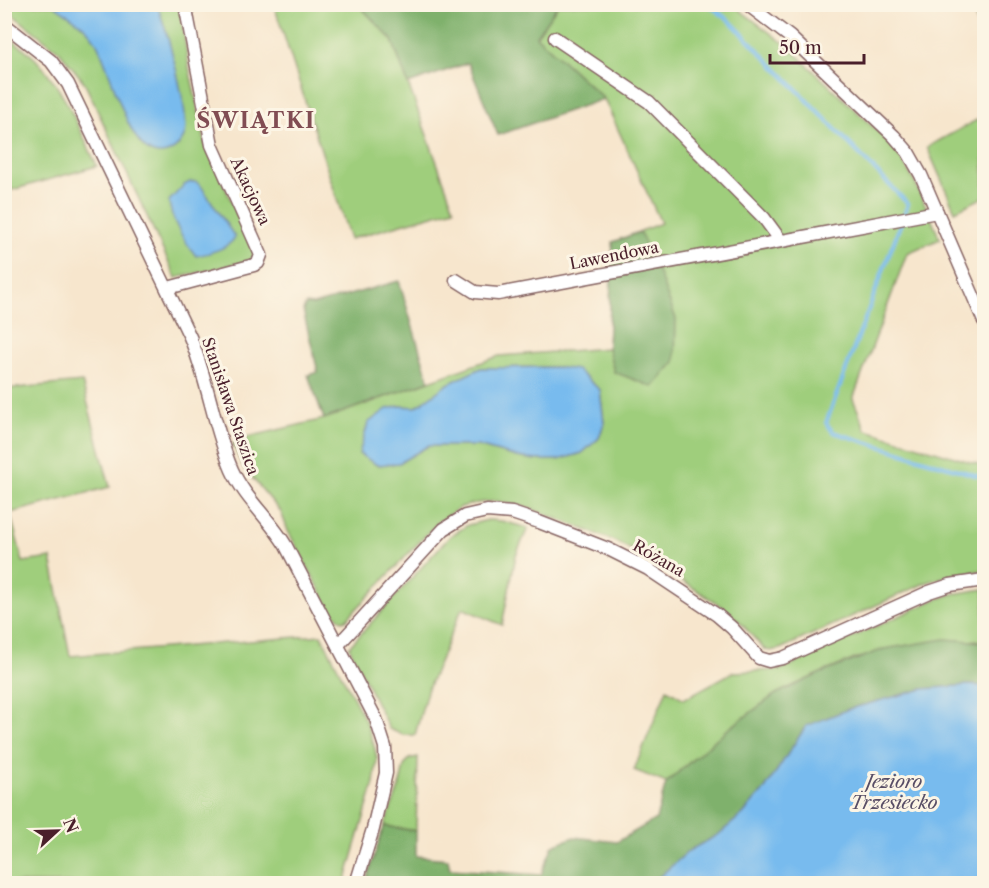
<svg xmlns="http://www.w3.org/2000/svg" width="989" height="888" viewBox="0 0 989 888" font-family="'Libre Caslon Text',serif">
<rect width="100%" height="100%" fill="#fcf5e5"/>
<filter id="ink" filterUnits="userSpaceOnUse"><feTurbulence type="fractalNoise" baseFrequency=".0167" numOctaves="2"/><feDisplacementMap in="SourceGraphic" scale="12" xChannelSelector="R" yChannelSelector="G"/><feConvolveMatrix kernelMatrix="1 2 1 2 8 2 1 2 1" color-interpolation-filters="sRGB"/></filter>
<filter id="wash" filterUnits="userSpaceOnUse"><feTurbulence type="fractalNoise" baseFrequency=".008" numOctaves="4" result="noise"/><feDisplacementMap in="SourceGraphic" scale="24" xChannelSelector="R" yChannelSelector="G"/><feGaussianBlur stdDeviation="1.35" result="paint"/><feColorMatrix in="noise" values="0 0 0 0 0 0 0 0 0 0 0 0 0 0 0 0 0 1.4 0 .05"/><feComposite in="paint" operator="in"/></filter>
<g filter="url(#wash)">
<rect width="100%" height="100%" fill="#f7e6cd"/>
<g fill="#9fce7c" stroke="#747654" stroke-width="1.5" fill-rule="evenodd">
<polygon points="7,5 179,5 189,67 206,146 255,252 255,257 252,260 176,278 84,82 59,51 8,11"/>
<polygon points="274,5 359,5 392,40 454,209 350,239"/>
<path d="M 558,5 L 733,5 L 785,44 L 888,141 C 912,170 925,205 940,239 L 907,253 L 853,399 L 866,430 L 984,466 L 984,570 L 947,576 L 925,583 L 780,649 L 770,651 L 764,649 L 739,621 L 723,607 L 642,555 L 612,540 L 529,508 L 496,501 L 477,503 L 461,507 L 438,522 L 346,620 L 342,621 L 332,612 L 288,531 L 281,512 L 243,467 L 233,444 L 248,437 L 324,419 L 499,356 L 608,348 L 613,242 L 661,223 L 604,99 L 536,36 ZM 557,367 L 589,381 L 600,390 L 604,423 L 599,438 L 582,453 L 558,460 L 536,460 L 517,457 L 478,446 L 428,446 L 399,463 L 377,465 L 360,454 L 399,406 L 416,407 L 481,368 Z"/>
<polygon points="970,5 984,5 984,38"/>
<path d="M 5,35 C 12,40 20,45 27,51 C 61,80 78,126 97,166 L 5,192 Z"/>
<polygon points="984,116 984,197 955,211 927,147"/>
<polygon points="82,382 110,487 10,513 23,562 51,558 70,656 321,635 367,724 375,749 377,759 374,783 345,883 5,883 5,389"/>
<polygon points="488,520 502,521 528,528 516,555 502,625 462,608 427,691 415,735 403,735 389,729 349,647 450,536 468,525"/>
<polygon points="984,589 984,642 976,640 857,658 821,673 776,694 723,733 666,783 634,770 667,689 684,699 733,672 779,670 791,665 932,601 952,594"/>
<polygon points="418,757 416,831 384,826 399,788 404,766 409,759"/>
</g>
<g fill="#7fb16c" stroke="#64684c" stroke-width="1.5">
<polygon points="359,5 558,5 536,36 604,99 498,135 468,63 408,84 392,40"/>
<polygon points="640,232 659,274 676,319 675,362 653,387 614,372 608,348 613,242"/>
<polygon points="399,281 429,381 324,419 308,375 318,372 303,310 306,304 313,305"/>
<polygon points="945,639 984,642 984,686 969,685 923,689 849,709 806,726 765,789 743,814 718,835 690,850 652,883 365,884 384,826 416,831 416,856 448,859 450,869 541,875 553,845 574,837 617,842 656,819 666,783 723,733 776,694 821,673 884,649"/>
</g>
<g fill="#78bbee" stroke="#616d8c" stroke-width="1.5">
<path d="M 54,5 L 157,5 C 166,27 190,113 185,134 C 182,144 172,153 162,154 C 126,158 111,60 93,37 C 84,24 67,14 54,5 Z"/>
<path d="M 190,182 L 196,182 L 201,186 L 235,237 C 230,248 208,254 196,256 C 184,240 171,221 169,201 L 184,185 Z"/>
<polygon points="557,367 577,370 600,390 604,423 599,438 582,453 558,460 536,460 517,457 478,446 428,446 399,463 377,465 359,454 368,423 387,409 399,406 416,407 448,384 481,368"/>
<polygon points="969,685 984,686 984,883 652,883 690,850 718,835 743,814 765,789 806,726 849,709 923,689"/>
</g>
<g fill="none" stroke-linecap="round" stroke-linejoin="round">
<polyline stroke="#78bbee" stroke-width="4" points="707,4 729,20 908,204 826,423 833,432 978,476"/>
</g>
</g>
<g filter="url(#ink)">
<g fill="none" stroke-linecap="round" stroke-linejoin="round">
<defs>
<g id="minor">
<polyline points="747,4 790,37 894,136 908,152 921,175 984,321"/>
<path d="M 4,24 L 51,61 L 68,84 L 190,337 C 208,380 214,429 232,470 C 245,499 270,519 286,546 L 376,719 L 385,747 L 386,773 L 373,829 L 356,884"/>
<polyline points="555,38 649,102 764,218 781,241"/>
<polyline points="456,280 475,292 498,294 937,212"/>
<polyline points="168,288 254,265 258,263 261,255 212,145 185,4"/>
<polyline points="338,645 444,529 465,516 487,511 512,513 539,522 608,549 648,569 717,615 732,628 759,658 769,661 783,658 929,592 950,585 984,580"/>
</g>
</defs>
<use href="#minor" stroke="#876564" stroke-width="15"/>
<use href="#minor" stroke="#fff" stroke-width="12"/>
</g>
</g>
<g text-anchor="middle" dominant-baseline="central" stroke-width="6" stroke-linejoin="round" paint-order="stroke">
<g font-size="16" fill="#4a1f2b" stroke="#fcf5e5">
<text transform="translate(251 191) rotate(65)">Akacjowa</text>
<text transform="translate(614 255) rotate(-11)">Lawendowa</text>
<text transform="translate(231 406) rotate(71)">Stanisława Staszica</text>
<text transform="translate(659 558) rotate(30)">Różana</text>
</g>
<g font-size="18" font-style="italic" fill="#584e66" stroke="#fcf5e5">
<text x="894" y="782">Jezioro<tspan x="894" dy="21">Trzesiecko</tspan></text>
</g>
<g font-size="22" font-weight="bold" letter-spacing="1.5" fill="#814d53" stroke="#fcf5e5">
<text x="256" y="120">ŚWIĄTKI</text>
</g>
</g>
<rect width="989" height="888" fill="none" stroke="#fcf5e5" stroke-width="24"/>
<g transform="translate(57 831) rotate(68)" stroke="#fcf5e5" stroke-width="4.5" paint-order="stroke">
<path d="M0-4.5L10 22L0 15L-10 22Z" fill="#4a1f2b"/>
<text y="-9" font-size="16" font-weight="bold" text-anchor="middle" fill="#4a1f2b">N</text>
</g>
<path d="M770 54v9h94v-9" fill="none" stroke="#4a1f2b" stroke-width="3"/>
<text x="779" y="54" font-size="18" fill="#4a1f2b" stroke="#fcf5e5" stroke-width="4.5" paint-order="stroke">50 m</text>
</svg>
